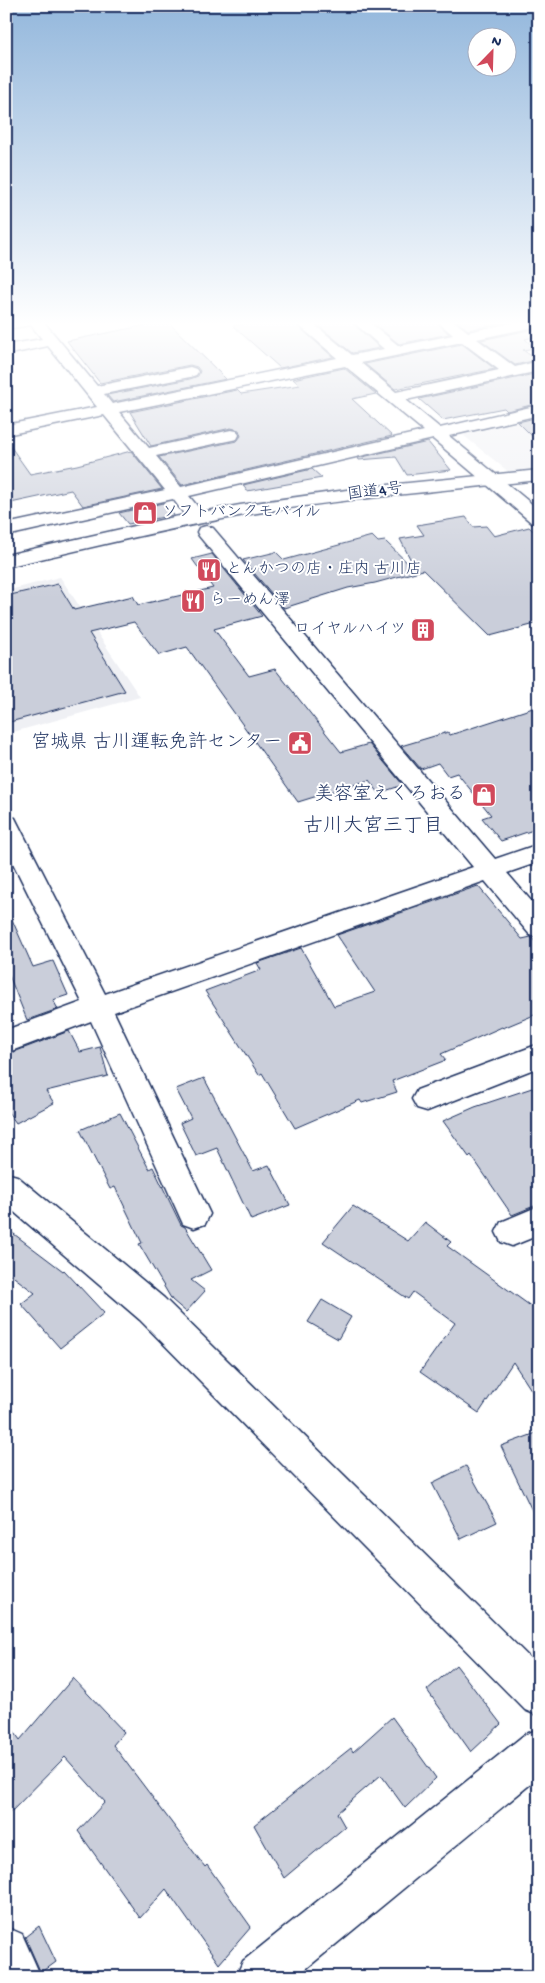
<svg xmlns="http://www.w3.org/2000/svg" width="545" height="1983" viewBox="0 0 545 1983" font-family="'Gochi Hand','Klee One',sans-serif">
<rect width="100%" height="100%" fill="#fff"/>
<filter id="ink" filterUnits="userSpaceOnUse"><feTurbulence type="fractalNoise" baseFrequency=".02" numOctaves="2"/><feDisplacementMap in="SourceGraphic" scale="10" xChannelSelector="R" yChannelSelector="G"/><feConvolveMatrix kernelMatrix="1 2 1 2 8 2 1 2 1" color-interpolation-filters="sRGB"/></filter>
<g filter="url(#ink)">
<g fill="#eff0f4">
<polygon points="539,417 539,469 510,473 463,435"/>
<polygon points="60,577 140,697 6,734 6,591"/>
</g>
<g fill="#caceda" stroke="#1b2f5e">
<polygon points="167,321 226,379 113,402 107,395 190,379 198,376 200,371 197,367 190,365 100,383 67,341"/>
<polygon points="258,321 292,321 333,357 280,368 233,326"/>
<polygon points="313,321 350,321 380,348 352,353"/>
<polygon points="371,321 435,321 449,334 399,344"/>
<polygon points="457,321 511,321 468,330"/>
<polygon points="539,328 539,336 525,339 535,348 523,350 537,360 515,365 481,340"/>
<polygon points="462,344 495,369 395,389 365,364"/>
<polygon points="344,368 376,394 352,399 392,436 182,485 159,457 237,441 241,436 239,430 231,428 151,446 130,412 237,390 241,394 300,385 293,379"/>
<polygon points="539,373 539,403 507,411 504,408 443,420 419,399"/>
<polygon points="539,417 539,443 518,422"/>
<polygon points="6,440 30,474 77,465 131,451 162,489 83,506 71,490 6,504"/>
<polygon points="428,442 451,470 407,475 396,457 359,460 358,458"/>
<polygon points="312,469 322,478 247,491 243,485"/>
<polygon points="163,503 174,515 128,524 119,513"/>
<polygon points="466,517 473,527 486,526 494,536 529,527 539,536 539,623 490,636 423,570 375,583 348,588 284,608 243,560 276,552 284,560 372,536 378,542 385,541 417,572 400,539 424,535 417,525"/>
<polygon points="212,554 262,616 214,629 249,676 275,669 341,752 369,744 403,785 379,793 369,780 298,802 187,647 159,655 134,622 89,633 125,691 6,723 6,596 58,584 74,610 133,596 138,605 213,588 192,559"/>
<polygon points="539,706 539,828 501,841 482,818 491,815 457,773 448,776 438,763 421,769 401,746 448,732 450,735"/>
<polygon points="478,886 522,939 531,937 539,946 539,1013 503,1028 502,1027 441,1054 446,1060 392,1081 397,1092 362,1103 360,1100 295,1128 262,1073 259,1075 205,991 261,970 257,963 301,948 334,1006 375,992 337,935"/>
<polygon points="6,906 33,967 53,961 68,995 53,1000 58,1009 27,1020 6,968"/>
<polygon points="69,1031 80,1052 100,1047 108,1076 46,1091 54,1103 16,1123 6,1109 6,1055"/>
<polygon points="204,1078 253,1171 269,1165 290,1205 251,1220 217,1148 196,1156 180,1123 191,1118 176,1089"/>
<polygon points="532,1088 539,1098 539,1204 512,1215 471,1155 469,1157 443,1121 475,1107"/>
<polygon points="120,1113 149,1169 153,1167 181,1225 185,1227 211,1270 191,1280 205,1291 186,1312 172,1300 139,1244 142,1243 115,1187 110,1189 80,1130"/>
<polygon points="353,1206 408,1241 425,1222 451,1242 447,1246 539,1312 539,1402 513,1362 479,1413 420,1372 455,1323 413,1292 408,1299 323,1242"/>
<polygon points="6,1228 63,1271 64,1270 104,1313 60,1348 21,1304 35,1293 6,1271"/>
<polygon points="322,1300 351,1317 338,1339 308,1322"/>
<polygon points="539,1432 539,1525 501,1446"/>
<polygon points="466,1466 497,1522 461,1539 432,1483"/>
<polygon points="456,1665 501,1724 471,1752 427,1690"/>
<polygon points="73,1678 124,1732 113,1745 205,1867 207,1865 251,1927 219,1964 166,1889 140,1918 78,1831 105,1802 65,1757 6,1817 6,1720 20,1740"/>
<polygon points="392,1717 436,1778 405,1808 381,1775 337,1813 345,1827 284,1878 254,1825 351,1748 353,1752"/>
<polygon points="39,1926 56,1962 41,1973 25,1937"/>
</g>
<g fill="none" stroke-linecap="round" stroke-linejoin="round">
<defs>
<g id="minor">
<path d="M 6,321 L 43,321 L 97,386 L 190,367 L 196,369 L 198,372 L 196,375 L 190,377 L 104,394 L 112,404 L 337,358 L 294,321 L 310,321 L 352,355 L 384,349 L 352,321 L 368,321 L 399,346 L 453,335 L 437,321 L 454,321 L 468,332 L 521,321 L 539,321 L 539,326 L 477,339 L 515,367 L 539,361 L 539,371 L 406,400 L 440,428 L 539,405 L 539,415 L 449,436 L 539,510 L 539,524 L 532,523 L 433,439 L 189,496 L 207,518 L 205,522 C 189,526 182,510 173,499 L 6,536 L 6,524 L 165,490 L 104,415 L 6,435 L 6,425 L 97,407 L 48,346 L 6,355 L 6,345 L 42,339 L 31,325 L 6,329 ZM 462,342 L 499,370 L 396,392 L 361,363 ZM 345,366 L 424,431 L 181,487 L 156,456 L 237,439 L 239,435 L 237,431 L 231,430 L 149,448 L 119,412 Z"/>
<polygon points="206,526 213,528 495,859 539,844 539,862 507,873 539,910 539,938 530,935 485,881 114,1012 210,1214 205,1224 194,1228 183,1224 91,1021 6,1053 6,1030 82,1002 6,849 6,816 15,818 18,824 105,994 473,867 199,536 197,532 199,528"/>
<polygon points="539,1044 539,1067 427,1111 417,1108 412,1099 417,1090"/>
<polygon points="6,1173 17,1176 164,1298 539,1667 539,1716 525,1710 140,1320 6,1205"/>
<polygon points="539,1206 539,1235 512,1246 501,1242 496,1232 501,1222"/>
<polygon points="539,1729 539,1777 296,1977 236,1977 243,1961 524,1735"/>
<polygon points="6,1927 22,1934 41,1977 6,1977"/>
</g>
<path id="trunk" d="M 539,470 L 539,480 C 439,491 338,499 239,516 C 161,530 84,549 6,567 L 6,555 L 174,517 L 240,505 L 368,487 Z"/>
</defs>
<use href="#minor" stroke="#1b2f5e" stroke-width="3"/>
<use href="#trunk" stroke="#1b2f5e" stroke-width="3"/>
<use href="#minor" fill="#fff" fill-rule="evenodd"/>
<use href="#trunk" fill="#fff" fill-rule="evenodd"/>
</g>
</g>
<linearGradient id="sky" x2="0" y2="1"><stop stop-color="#93b7dc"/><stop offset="0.54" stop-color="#fff"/><stop offset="1" stop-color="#fff" stop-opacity="0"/></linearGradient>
<rect width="545" height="599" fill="url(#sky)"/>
<defs>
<symbol id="shop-square" viewBox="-11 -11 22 22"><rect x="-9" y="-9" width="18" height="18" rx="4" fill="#d1495b" stroke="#fff"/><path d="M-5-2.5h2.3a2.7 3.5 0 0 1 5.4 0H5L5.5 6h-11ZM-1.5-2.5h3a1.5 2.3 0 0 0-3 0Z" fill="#fff"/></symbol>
<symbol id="restaurant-square" viewBox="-11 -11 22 22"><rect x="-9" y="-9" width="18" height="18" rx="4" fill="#d1495b" stroke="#fff"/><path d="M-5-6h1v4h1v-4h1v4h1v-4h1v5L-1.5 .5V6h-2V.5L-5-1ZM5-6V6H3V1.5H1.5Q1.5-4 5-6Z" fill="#fff"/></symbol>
<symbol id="building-square" viewBox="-11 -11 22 22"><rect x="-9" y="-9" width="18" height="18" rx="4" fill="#d1495b" stroke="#fff"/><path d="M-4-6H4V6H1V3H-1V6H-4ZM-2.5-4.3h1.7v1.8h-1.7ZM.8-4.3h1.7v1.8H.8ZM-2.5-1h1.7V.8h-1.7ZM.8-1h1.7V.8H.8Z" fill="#fff"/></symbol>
<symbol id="civic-square" viewBox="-11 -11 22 22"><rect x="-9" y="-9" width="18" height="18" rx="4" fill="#d1495b" stroke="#fff"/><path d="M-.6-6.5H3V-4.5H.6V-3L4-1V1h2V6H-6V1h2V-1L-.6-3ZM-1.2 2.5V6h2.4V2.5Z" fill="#fff"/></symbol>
</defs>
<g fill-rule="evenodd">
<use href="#shop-square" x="131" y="499" width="28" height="28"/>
<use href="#restaurant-square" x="195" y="556" width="28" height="28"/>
<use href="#restaurant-square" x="179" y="587" width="28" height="28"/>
<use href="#building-square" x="409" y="616" width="28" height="28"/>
<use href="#civic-square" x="286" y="729" width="28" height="28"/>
<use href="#shop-square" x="470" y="781" width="28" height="28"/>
</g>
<g text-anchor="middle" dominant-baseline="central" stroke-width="4" stroke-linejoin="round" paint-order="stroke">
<g font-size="16" fill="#1b2f5e" stroke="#fff">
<text transform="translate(375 493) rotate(-7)">国道4号</text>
</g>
<g font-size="16" fill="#1b2f5e" stroke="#fff" text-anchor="start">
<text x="162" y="513">ソフトバンクモバイル</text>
<text x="226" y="570">とんかつの店・庄内 古川店</text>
<text x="210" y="601">らーめん澤</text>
<text x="406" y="630" text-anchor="end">ロイヤルハイツ</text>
</g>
<g font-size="19" fill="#1b2f5e" stroke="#fff" text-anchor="end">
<text x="282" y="743">宮城県 古川運転免許センター</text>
<text x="466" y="795">美容室えくろおる</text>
</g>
<g font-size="20" fill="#1b2f5e" stroke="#fff">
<text x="373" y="827">古川大宮三丁目</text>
</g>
</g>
<rect width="545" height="1983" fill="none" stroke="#fff" stroke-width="25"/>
<rect x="12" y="12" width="520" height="1958" fill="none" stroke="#1b2f5e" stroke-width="2" filter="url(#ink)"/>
<g transform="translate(492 52) rotate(23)"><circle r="24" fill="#ffffff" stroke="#a4acbf"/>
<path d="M0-4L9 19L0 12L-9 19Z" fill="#d1495b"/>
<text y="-8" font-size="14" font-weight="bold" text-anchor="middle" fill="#1b2f5e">N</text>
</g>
</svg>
